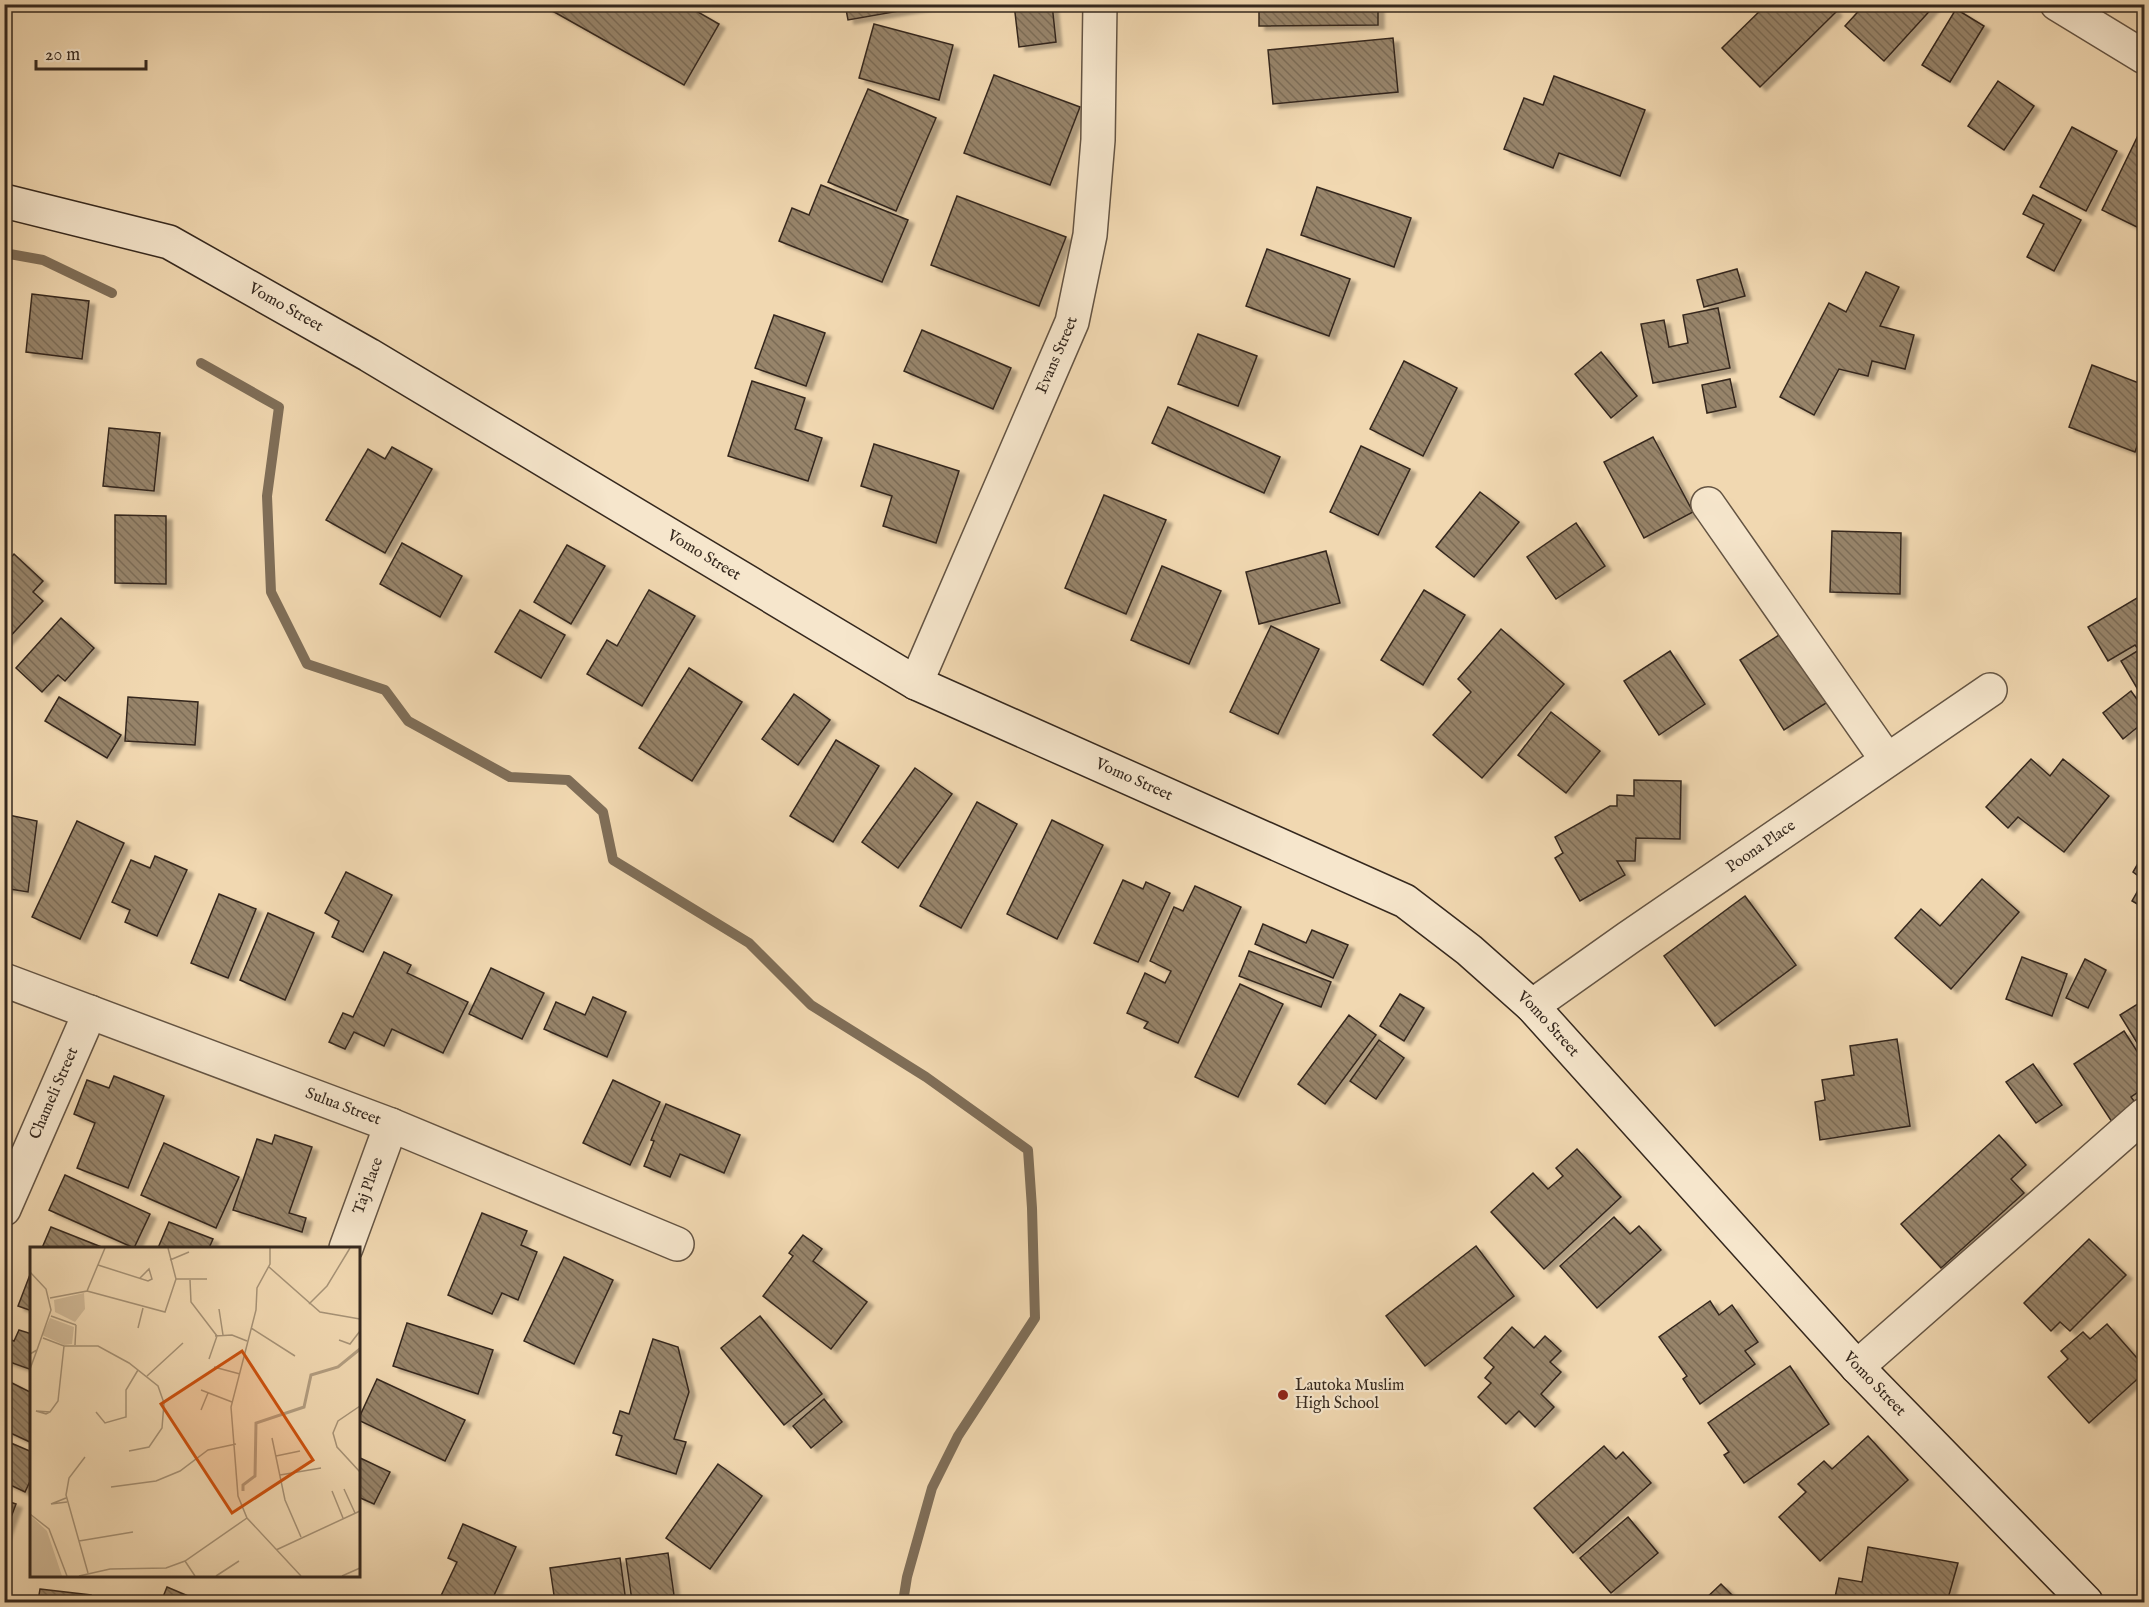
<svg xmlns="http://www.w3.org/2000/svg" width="2149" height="1607" viewBox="0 0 2149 1607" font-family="'IM FELL English',serif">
<defs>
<pattern id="building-back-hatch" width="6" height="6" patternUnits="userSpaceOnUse" patternTransform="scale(1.5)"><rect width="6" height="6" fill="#97846a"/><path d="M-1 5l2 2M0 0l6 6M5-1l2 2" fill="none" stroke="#7c6c57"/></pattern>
<filter id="shadow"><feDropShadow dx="6" dy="4" stdDeviation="1.5" flood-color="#0004"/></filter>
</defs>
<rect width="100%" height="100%" fill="#f1d8b1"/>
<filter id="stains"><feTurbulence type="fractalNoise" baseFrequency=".00333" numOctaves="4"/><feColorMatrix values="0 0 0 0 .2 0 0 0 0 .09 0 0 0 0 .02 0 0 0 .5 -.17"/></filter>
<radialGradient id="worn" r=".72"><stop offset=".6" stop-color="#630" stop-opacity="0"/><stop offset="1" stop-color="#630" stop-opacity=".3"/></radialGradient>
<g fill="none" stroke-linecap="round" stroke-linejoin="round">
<g stroke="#7f6e58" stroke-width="10">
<polyline points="4,253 43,260 112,293"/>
<polyline points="201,363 279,407 267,496 271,592 307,664 385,690 408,721 510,777 568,780 603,812 613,860 749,943 811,1005 926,1077 1028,1150 1032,1208 1035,1318 958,1436 932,1488 907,1577 903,1602"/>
</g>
</g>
<g fill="url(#building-back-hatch)" stroke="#35281e" stroke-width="1.5" filter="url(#shadow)">
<polygon points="550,4 684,4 719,24 684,85 547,8"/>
<polygon points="845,4 939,4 848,20"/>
<polygon points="1014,4 1052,4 1056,42 1019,47"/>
<polygon points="1259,4 1378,4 1378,25 1259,26"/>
<polygon points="1767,4 1829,4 1836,12 1760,87 1722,48"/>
<polygon points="1865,4 1936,4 1884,61 1845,26"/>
<polygon points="1956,9 1984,26 1950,82 1922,65"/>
<polygon points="874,24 953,45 939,100 859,78"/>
<polygon points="1393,38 1398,92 1273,104 1268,50"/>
<polygon points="994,75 1080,107 1050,185 964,153"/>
<polygon points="1554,76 1645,110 1620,176 1559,153 1553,168 1504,149 1524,98 1543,105"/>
<polygon points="1998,81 2034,106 2004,150 1968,126"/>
<polygon points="868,89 936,118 896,211 828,182"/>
<polygon points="2144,123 2144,228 2143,230 2102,210"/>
<polygon points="2072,127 2117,151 2086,211 2040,187"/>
<polygon points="821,185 908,220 882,282 779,241 792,208 809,215"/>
<polygon points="1317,187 1411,218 1394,267 1301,235"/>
<polygon points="2033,195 2081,220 2054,271 2027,257 2044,224 2023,214"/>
<polygon points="957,196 1066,237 1039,306 931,265"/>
<polygon points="1267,249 1350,279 1329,336 1246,306"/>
<polygon points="1737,269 1745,296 1704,307 1697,280"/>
<polygon points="1866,272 1899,287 1880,326 1914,335 1905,369 1872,361 1868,376 1839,369 1814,415 1780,397 1829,303 1846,312"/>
<polygon points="32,294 89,301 82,359 26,352"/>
<polygon points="1718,308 1730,368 1653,383 1641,324 1664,320 1669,347 1688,343 1683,315"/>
<polygon points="774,315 825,333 806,386 755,368"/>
<polygon points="922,330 1011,368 993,409 904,371"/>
<polygon points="1198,334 1257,356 1238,406 1178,384"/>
<polygon points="1601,352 1637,396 1611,418 1575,374"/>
<polygon points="1404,361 1457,388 1423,456 1370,429"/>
<polygon points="2092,365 2144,385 2144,427 2135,452 2069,427"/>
<polygon points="1730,379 1736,407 1707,413 1702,385"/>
<polygon points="752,381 805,398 795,429 822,438 808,481 728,456"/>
<polygon points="1168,407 1280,457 1264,493 1152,443"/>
<polygon points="109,428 160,433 154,491 103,486"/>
<polygon points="1653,437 1693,512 1644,538 1604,462"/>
<polygon points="874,444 959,471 936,543 883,526 892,496 861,486"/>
<polygon points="1361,446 1410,469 1378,535 1330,512"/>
<polygon points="392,447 432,469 385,553 326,520 368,449 385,459"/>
<polygon points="1480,492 1519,522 1474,577 1436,547"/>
<polygon points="1104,495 1166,520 1126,614 1065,588"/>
<polygon points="115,515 166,516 166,584 115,583"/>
<polygon points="1576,523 1605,566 1556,599 1527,557"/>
<polygon points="1832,531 1901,533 1900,594 1830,592"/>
<polygon points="402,543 462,576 440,617 380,584"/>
<polygon points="567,545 605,566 571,624 534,602"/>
<polygon points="1326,551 1340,603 1259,624 1246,572"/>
<polygon points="14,554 43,581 33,592 43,601 4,643 4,565"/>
<polygon points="1162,566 1221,591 1189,664 1131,640"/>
<polygon points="649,590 695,616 642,706 587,674 607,640 617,646"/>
<polygon points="1424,590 1465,615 1423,685 1381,660"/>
<polygon points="2142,595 2144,600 2144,700 2121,661 2139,650 2135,645 2108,661 2088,627"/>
<polygon points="520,610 565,635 541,678 495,652"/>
<polygon points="61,618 94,648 65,681 58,675 42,692 16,668"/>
<polygon points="1271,626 1319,649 1278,734 1230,712"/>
<polygon points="1790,628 1834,698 1784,730 1740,660"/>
<polygon points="1501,629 1564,684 1482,778 1433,735 1471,692 1458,679"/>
<polygon points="1670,651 1705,704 1659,735 1624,681"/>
<polygon points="689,668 742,702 692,781 639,748"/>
<polygon points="2131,691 2144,709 2144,722 2123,739 2103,713"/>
<polygon points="794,694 830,720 798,765 762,739"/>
<polygon points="59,697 121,735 107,758 45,721"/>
<polygon points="128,697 198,702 195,745 125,741"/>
<polygon points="1551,712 1600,751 1566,793 1518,755"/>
<polygon points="836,740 879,766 833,842 790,816"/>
<polygon points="2031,759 2050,776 2063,759 2109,796 2064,852 2018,817 2008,828 1986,807"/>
<polygon points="915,768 952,794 898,868 862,842"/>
<polygon points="1634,780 1681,781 1680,839 1636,838 1635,861 1617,861 1625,875 1580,901 1555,858 1563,853 1555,837 1610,806 1617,806 1617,795 1634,796"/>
<polygon points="977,802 1017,824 961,928 920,906"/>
<polygon points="4,814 37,821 28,892 4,888"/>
<polygon points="1052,820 1103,845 1057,939 1007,914"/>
<polygon points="77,821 124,843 80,939 32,917"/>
<polygon points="2144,853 2144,880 2133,872"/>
<polygon points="155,856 187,870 157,936 125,922 130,910 112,902 131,860 150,868"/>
<polygon points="346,872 392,895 363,952 332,937 339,921 325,913"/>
<polygon points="1982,879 2019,912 1951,989 1895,938 1921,909 1940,926"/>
<polygon points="1123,880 1143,889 1146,882 1170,893 1138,962 1094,943"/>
<polygon points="2144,880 2144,908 2132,901"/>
<polygon points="1195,886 1241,907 1178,1043 1144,1028 1148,1022 1127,1013 1145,973 1165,983 1171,971 1150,961 1174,907 1183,911"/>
<polygon points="219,894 256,909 228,978 191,963"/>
<polygon points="1745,896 1796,965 1715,1026 1664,956"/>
<polygon points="268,913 314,933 285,1000 240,980"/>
<polygon points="1263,924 1306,943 1312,930 1348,945 1333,978 1255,944"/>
<polygon points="1249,951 1331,982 1321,1007 1239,976"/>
<polygon points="384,952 411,965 407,973 468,1002 443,1053 392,1029 384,1046 354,1032 345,1049 329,1042 343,1013 353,1017"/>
<polygon points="2022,957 2067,974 2052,1016 2006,999"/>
<polygon points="2085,959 2106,970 2088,1008 2066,998"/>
<polygon points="491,968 544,993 522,1039 469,1014"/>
<polygon points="1240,984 1283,1004 1238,1097 1195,1077"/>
<polygon points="1400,994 1424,1008 1404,1041 1380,1026"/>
<polygon points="593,997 626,1012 607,1057 544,1029 556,1002 585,1015"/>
<polygon points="2144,1000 2144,1054 2120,1015"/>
<polygon points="1349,1015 1376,1035 1325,1104 1298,1084"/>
<polygon points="2124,1031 2144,1062 2144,1088 2131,1097 2137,1105 2112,1122 2074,1064"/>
<polygon points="1897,1039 1910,1126 1820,1140 1815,1102 1825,1100 1822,1080 1854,1075 1850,1046"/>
<polygon points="1379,1040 1404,1058 1376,1099 1350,1081"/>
<polygon points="2033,1064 2062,1105 2036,1123 2006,1082"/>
<polygon points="114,1076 164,1096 128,1188 77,1168 95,1123 74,1114 87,1080 109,1088"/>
<polygon points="613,1080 660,1102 630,1165 583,1143"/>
<polygon points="666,1104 740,1135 724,1173 680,1154 670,1177 644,1166 654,1141 651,1140"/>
<polygon points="275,1135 312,1147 289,1213 306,1218 302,1232 233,1210 257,1139 272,1144"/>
<polygon points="1999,1135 2026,1165 2011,1179 2024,1193 1941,1268 1901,1224"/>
<polygon points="164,1143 239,1177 216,1228 141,1195"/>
<polygon points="1577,1149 1621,1197 1544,1269 1491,1212 1533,1173 1548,1189 1563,1176 1556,1168"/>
<polygon points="65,1175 150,1214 134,1248 49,1210"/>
<polygon points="482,1213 527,1231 521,1245 537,1252 518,1300 502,1293 492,1314 448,1295"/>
<polygon points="1614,1217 1630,1234 1639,1226 1661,1250 1597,1308 1560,1266"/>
<polygon points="169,1222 213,1239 209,1248 158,1248"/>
<polygon points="51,1227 104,1248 42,1248"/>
<polygon points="803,1235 822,1249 813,1261 867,1302 831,1349 763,1296 793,1256 789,1253"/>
<polygon points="2089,1239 2126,1275 2070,1331 2060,1322 2051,1331 2024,1303"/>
<polygon points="1476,1246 1514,1296 1425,1366 1386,1316"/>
<polygon points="564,1257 613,1280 574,1364 524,1341"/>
<polygon points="31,1272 32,1272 32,1311 18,1306"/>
<polygon points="1710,1301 1719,1315 1732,1305 1758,1342 1745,1351 1755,1364 1700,1404 1683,1379 1687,1376 1659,1337"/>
<polygon points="760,1316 822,1394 784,1425 721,1348"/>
<polygon points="407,1323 493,1350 478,1394 393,1366"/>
<polygon points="2107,1324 2144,1366 2144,1373 2089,1423 2048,1377 2068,1359 2061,1351 2083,1332 2090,1339"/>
<polygon points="1512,1327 1534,1348 1545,1336 1561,1351 1550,1362 1561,1372 1541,1394 1554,1407 1535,1427 1519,1411 1506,1424 1478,1397 1491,1383 1485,1378 1494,1367 1484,1358"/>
<polygon points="19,1330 32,1334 32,1370 4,1360 4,1337 14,1341"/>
<polygon points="653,1339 678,1347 689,1392 674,1439 686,1442 676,1474 616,1455 622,1436 613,1433 620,1411 629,1414"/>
<polygon points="1790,1366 1829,1424 1744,1483 1724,1455 1729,1452 1708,1423"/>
<polygon points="4,1379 32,1393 32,1443 4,1430"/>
<polygon points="377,1379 465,1420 445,1461 358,1420"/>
<polygon points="824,1399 842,1422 811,1448 793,1426"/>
<polygon points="1868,1436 1908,1480 1820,1561 1779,1517 1806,1492 1798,1484 1824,1461 1832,1469"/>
<polygon points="4,1440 32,1452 32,1477 25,1492 4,1482"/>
<polygon points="1604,1446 1616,1459 1623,1452 1651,1483 1573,1553 1534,1508"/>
<polygon points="358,1457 390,1472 374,1504 358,1497"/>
<polygon points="718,1464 762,1496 710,1569 666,1538"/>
<polygon points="4,1500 16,1504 4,1536"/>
<polygon points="1628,1517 1658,1553 1611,1593 1580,1558"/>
<polygon points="463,1524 516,1547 491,1602 438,1602 457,1562 448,1558"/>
<polygon points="1868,1547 1958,1563 1947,1602 1834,1602 1839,1578 1862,1582"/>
<polygon points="668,1553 674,1595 632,1601 626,1559"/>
<polygon points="620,1558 626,1602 555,1602 550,1568"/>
<polygon points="1721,1584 1739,1602 1702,1602"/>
<polygon points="167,1587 200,1601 199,1602 161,1602"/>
<polygon points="40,1589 91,1595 90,1602 26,1602 27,1599 38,1601"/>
</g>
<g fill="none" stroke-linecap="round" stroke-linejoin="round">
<defs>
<g id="street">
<polyline points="2057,4 2144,57"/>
<polyline points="1708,504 1887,760"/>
<path id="s1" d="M 916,683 L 1072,322 L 1090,235 L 1098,140 L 1100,4"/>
<path id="s2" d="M 4,980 L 391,1125 L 677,1244"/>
<path id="s3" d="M 1532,1006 L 1628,938 L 1990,690"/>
<path id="s4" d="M 4,1209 L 90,1012"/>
<path id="s5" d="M 346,1248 L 391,1125"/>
<polyline points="1857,1367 2144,1115"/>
</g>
<g id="secondary">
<path id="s6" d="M 4,201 L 169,242 L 369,355 L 916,683 L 1405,901 L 1469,950 L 1532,1006 L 1857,1367 L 2086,1602"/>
</g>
</defs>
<use href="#street" stroke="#645443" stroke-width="36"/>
<use href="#secondary" stroke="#35281e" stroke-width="36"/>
<use href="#street" stroke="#f6e6cc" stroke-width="33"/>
<use href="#secondary" stroke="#f6e6cc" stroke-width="33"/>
</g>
<circle fill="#8f2418" stroke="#f6e6cc" stroke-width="2" cx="1283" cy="1395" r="6"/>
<g text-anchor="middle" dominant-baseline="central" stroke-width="4.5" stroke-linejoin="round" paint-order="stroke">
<g font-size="16" fill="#35281e" stroke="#f6e6cc">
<text stroke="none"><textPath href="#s6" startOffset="304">Vomo Street</textPath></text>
<text stroke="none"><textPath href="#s1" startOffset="357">Evans Street</textPath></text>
<text stroke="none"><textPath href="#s6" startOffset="790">Vomo Street</textPath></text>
<text stroke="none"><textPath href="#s6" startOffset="1276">Vomo Street</textPath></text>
<text stroke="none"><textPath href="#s3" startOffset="279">Poona Place</textPath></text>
<text stroke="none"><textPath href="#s6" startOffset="1762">Vomo Street</textPath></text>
<text stroke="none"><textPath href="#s4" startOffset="126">Chameli Street</textPath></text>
<text stroke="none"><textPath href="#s2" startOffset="362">Sulua Street</textPath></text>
<text stroke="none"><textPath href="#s5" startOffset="66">Taj Place</textPath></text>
<text stroke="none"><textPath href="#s6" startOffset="2248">Vomo Street</textPath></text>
</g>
<g font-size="16" fill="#35281e" stroke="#f6e6cc" text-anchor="start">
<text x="1295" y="1386">Lautoka Muslim<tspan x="1295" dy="18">High School</tspan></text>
</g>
</g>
<g transform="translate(30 1247)">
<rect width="330" height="330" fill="#f1d8b1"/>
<path d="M 0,268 L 17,284 L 32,329 L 0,329 Z" fill="#d1ba98"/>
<path d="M 54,46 L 55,62 L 45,75 L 25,65 L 24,53 ZM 20,71 L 44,80 L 42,97 L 34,98 L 12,88 Z" fill="#d1ba98"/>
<path fill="none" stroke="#b19c7f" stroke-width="3" d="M 213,244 L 213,238 L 225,229 L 226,176 L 274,160 L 281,128 L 308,120 L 330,102"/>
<path fill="none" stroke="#a69276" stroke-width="1.5" d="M 240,1 L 240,17 L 227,41 L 226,63 L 201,160 L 208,249 L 217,271 L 271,329M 140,13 L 159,5M 68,18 L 118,34 L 122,32 L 119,22 L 110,31M 239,20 L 290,65 L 330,72M 0,25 L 16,42 L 21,63 L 7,103 L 0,107M 146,32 L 177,32M 160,33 L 161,55 L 187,89 L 179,112M 57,44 L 135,65 L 146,32 L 138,1M 20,51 L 57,44 L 75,1M 279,57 L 297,39 L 320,1M 189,62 L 193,88M 21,69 L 46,78M 108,81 L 113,61M 221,81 L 265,109M 185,89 L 202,88 L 217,94M 13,91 L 34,99 L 68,99 L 99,116 L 128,139 L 134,156 L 132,181 L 119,200 L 99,204M 309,93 L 320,97 L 330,84M 45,98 L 46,78M 184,120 L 210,127M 0,122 L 7,103M 117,129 L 153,96M 171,143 L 202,155M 330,159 L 308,174 L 303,186 L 307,200 L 330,225M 171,163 L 178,146M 20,165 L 6,164 L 16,167 L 20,165 L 28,154 L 34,99M 66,165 L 75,176 L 96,170 L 96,143 L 108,123M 242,191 L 255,253 L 271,290M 246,209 L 270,204M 55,210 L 39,231 L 36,248 L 58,326M 250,228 L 291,221M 81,240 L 126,234 L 150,224 L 178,203 L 206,197M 314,242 L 325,266M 302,244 L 313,271M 36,251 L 21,257 L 37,255M 0,267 L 19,282 L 37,329M 49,294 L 103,285M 246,303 L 330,264M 155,314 L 165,329M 49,329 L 80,322 L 136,321 L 155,314 L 217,271M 186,329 L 209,314M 312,329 L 330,321"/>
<path fill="#cd520f" fill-opacity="0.15" stroke="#cd520f" stroke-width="3" d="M 212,104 L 283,213 L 202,266 L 131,157 Z"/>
<rect width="330" height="330" fill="none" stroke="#35281e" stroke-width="3"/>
</g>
<rect width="2149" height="1607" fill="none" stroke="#f1d8b1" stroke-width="24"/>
<rect x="6" y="6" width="2137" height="1595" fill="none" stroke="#35281e" stroke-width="3"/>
<rect x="12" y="12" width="2125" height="1583" fill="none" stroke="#35281e" stroke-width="1.5"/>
<path d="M36 60v9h110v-9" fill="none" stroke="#35281e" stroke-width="3"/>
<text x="45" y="60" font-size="18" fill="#35281e" stroke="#f6e6cc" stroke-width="4.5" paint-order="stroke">20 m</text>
<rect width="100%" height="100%" filter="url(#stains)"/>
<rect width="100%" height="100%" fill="url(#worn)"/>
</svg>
